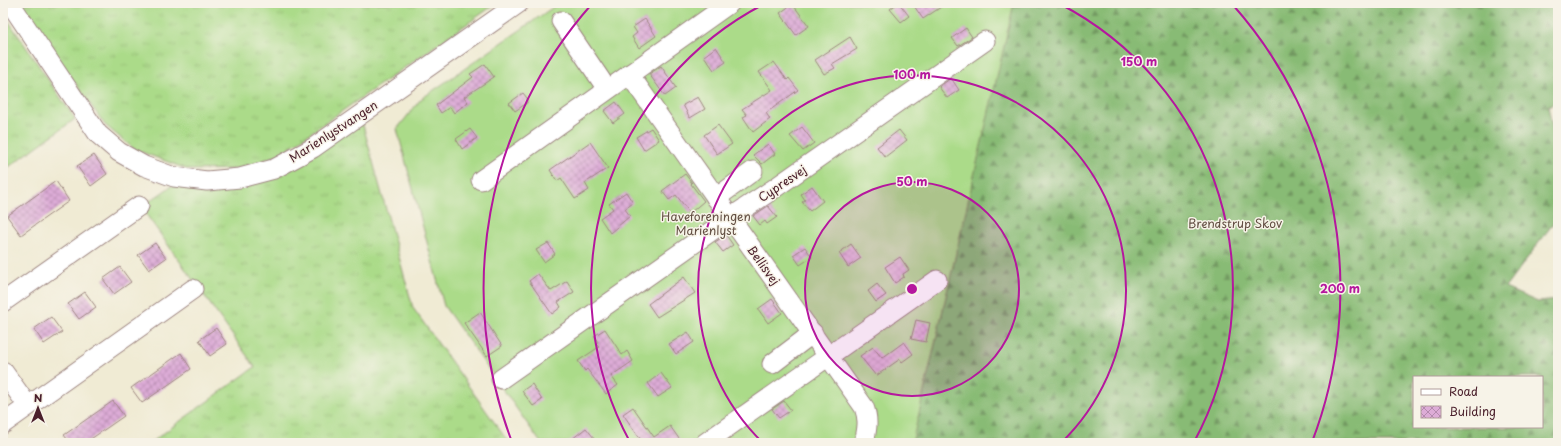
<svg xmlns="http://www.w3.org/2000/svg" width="1561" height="446" viewBox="0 0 1561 446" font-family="'Playpen Sans',sans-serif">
<defs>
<pattern id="grass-tufts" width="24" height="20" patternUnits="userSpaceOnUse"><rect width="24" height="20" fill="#abdb89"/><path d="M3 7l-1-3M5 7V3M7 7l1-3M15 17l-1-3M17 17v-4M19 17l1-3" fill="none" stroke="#95bc76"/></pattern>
<pattern id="forest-firs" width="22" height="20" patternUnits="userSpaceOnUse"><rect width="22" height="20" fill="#88bb75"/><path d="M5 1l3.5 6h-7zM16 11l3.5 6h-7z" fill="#719760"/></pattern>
<pattern id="building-cross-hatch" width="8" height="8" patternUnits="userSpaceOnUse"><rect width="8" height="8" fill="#ddacd7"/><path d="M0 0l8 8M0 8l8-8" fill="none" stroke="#b58baf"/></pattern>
</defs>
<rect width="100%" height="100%" fill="#f7f3e8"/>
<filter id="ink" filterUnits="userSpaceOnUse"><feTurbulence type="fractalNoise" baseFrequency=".025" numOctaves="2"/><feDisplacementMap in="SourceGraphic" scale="8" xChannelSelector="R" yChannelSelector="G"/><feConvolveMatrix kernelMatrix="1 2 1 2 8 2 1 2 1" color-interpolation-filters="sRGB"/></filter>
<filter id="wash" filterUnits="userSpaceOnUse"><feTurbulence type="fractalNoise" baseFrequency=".012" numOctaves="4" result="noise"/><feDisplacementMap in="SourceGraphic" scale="16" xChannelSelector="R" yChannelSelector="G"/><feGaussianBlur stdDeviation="0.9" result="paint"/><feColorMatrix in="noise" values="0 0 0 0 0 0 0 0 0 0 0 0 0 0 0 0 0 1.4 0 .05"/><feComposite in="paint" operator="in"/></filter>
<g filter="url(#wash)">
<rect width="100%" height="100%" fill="#f0ebd4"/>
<g fill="url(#grass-tufts)" stroke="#7a7d5a">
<polygon points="18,3 497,3 279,155 237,169 189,170 134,149 105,125"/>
<polygon points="3,13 75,119 3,171"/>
<polygon points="361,118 413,308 509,443 150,443 255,367 141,207 176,183 225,188"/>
</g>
<path fill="url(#forest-firs)" stroke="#696d50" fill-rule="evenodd" d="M 1014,3 L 1558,3 L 1558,101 L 1548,106 L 1558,156 L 1558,217 L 1505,288 L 1538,302 L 1558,300 L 1558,443 L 912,443 ZM 1414,377 L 1542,377 L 1542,427 L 1414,427 Z"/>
<polygon fill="#abdb89" stroke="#7a7d5a" points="559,3 1014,3 912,443 541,443 444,306 397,129 421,99"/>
<g id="blocks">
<g fill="url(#building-cross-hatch)">
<polygon points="898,3 899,3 909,16 901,22 890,9"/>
<polygon points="912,3 947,3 923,19"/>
<polygon points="791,5 793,7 794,6 809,26 796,35 780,13"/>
<polygon points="645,19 656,36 639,48 632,37 637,33 633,27"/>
<polygon points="966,28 972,37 958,46 952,38"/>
<polygon points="850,37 857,49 832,64 835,68 824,74 815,60"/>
<polygon points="716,47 726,62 714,70 704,56"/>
<polygon points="774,62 787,80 789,78 798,90 766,113 770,119 753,132 743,117 747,115 742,109 772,90 759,72"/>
<polygon points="485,64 494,77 464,97 468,102 454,113 450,107 441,113 436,105 473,77 470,74"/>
<polygon points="661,66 676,88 665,96 649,74"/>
<polygon points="951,78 959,90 947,98 939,87"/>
<polygon points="523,93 527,98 527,103 515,111 509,103"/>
<polygon points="698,97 705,109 690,118 683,105"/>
<polygon points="616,102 625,114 613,123 604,111"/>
<polygon points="718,125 732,144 717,154 704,135"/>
<polygon points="802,127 814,143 803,151 790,136"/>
<polygon points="651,128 659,140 644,150 636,137"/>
<polygon points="470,129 477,138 462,149 456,139"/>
<polygon points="899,130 907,140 885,157 877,147"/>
<polygon points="590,142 608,168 585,183 589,190 575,199 561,178 557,181 550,170"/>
<polygon points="768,144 775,154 762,164 753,155"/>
<polygon points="94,155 107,174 91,186 77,166"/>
<polygon points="685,174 692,183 691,184 704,201 690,213 676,195 669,200 662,191"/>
<polygon points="56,181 69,201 21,235 7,216"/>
<polygon points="812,186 823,201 810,211 802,202 805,200 801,194"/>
<polygon points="626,192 633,203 625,209 630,216 610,233 600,218 613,209 609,204"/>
<polygon points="768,206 777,217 767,224 765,221 760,225 753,216"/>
<polygon points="726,235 733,245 723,252 715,242"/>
<polygon points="155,243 166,258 149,270 138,255"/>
<polygon points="548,243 555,254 544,262 536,250"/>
<polygon points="851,244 861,258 848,267 839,253"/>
<polygon points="805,247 812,257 800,265 793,255"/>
<polygon points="900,257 909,270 903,274 904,277 895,283 885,267"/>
<polygon points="120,267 131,282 114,294 103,279"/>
<polygon points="538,274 551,291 567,281 574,292 558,302 561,307 552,314 529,281"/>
<polygon points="684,277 695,293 657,317 648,304"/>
<polygon points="877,284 886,295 876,302 868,291"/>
<polygon points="85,292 96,307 79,319 68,304"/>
<polygon points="772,299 782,313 768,323 758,309"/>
<polygon points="480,312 502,346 487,356 464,323"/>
<polygon points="51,317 62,332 44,344 34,329"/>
<polygon points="916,320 930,323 926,342 911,339"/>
<polygon points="216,328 227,344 210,356 199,340"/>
<polygon points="605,329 622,355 627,351 633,361 611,376 618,385 606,394 587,369 585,371 578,361 599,347 596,344 598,342 594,336"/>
<polygon points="688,332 694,342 676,354 669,344"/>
<polygon points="904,342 913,354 902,362 900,359 876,376 860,356 873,347 882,358"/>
<polygon points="181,353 191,369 142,403 131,388"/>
<polygon points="661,373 672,388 658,397 648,383"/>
<polygon points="532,384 542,400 533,406 522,391"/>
<polygon points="113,401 124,416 85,443 70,443 64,435"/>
<polygon points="784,401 791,410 779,418 772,409"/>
<polygon points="633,407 654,437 670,426 682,443 643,443 623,414"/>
<polygon points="586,428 594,438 587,443 567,443"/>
</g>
</g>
</g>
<g filter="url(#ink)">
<use href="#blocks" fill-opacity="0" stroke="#9d8580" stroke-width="1"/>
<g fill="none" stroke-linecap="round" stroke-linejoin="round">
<defs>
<g id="minor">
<polyline points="10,3 98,134 119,152 144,166 174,177 207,181 240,178 274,169 313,148 519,3"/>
<polyline points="561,21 607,89"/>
<path d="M 629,74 L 864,407 C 869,420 867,430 864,443"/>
<polyline points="481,180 730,3"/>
<polyline points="716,198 753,171"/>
<polyline points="3,302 139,206"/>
<polyline points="772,364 813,333"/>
<polyline points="3,371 28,406"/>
<polyline points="501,379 730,218 772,190 985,41"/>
<polyline points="3,424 193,289"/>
<polyline points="705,443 937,280"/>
</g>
</defs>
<use href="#minor" stroke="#9d8580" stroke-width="21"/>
<use href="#minor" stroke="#fff" stroke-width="19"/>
</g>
</g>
<circle cx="912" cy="289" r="107" fill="#b5179e" fill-opacity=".12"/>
<g fill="none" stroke="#b5179e" stroke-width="2">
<circle cx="912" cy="289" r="107"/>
<path d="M763 443A214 214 0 1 1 1061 443"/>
<path d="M630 442A321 321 0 0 1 764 4M1060 4A321 321 0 0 1 1194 442"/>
<path d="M512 442A428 428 0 0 1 591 5M1233 5A428 428 0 0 1 1312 442"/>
</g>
<g text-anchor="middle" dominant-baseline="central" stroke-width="3" stroke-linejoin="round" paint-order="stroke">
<g font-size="12" fill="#4a1f2b" stroke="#f7f3e8">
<text transform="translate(333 131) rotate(-33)">Marienlystvangen</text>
<text transform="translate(782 183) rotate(-34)">Cypresvej</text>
<text transform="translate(764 265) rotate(54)">Bellisvej</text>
</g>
<g font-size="12" fill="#624e42" stroke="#f7f3e8">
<text x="706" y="216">Haveforeningen<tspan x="706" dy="14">Marienlyst</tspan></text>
<text x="1235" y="223">Brendstrup Skov</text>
</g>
</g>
<circle cx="912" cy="289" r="6" fill="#b5179e" stroke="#f7f3e8" stroke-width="2"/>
<g font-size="12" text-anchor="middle" font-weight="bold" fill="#b5179e" stroke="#f7f3e8" stroke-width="3" stroke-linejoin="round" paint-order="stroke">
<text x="1139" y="66">150 m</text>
<text x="912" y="79">100 m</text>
<text x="912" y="186">50 m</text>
<text x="1340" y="293">200 m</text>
</g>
<rect width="1561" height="446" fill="none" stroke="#f7f3e8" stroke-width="16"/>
<rect x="1413" y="376" width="130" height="52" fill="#f7f3e8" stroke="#b29e9c"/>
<rect x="1421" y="389" width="20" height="6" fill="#ffffff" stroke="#b29e9c"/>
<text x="1449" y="396" font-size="12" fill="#4a1f2b">Road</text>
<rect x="1421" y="406" width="20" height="12" fill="url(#building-cross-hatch)" stroke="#b29e9c"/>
<text x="1449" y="416" font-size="12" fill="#4a1f2b">Building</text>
<g transform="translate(38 408)" stroke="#f7f3e8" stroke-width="3" paint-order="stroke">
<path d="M0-3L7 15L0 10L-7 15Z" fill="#4a1f2b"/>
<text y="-6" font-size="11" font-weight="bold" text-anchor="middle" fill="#4a1f2b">N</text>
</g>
</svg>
